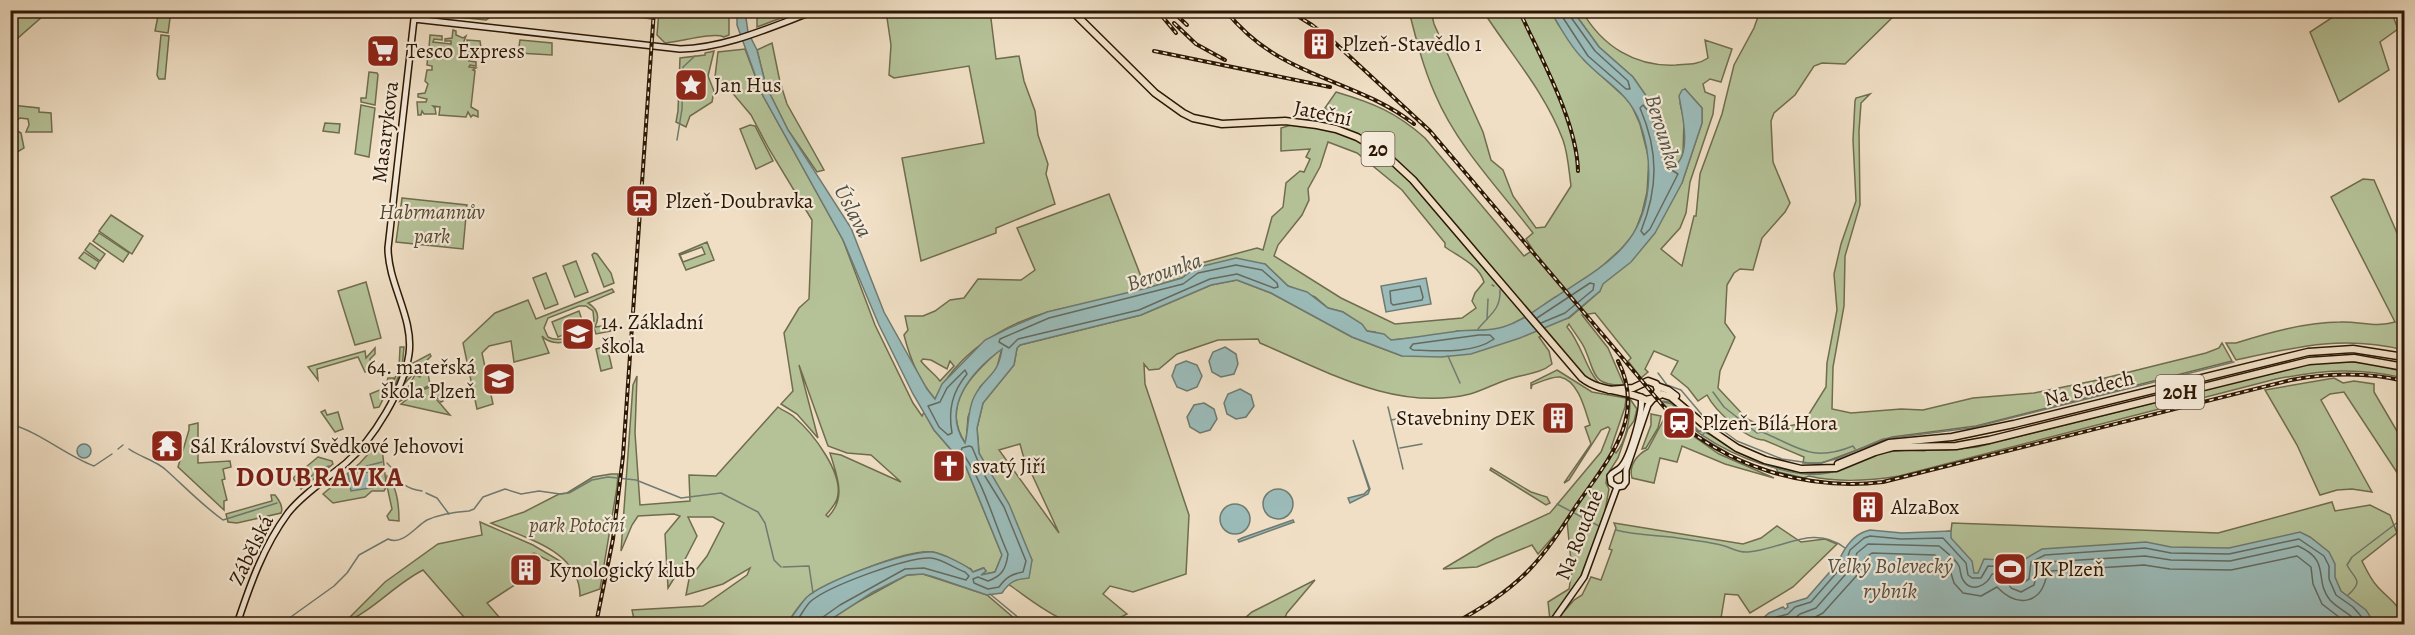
<svg xmlns="http://www.w3.org/2000/svg" width="2415" height="635" viewBox="0 0 2415 635" font-family="Alegreya,serif">
<rect width="100%" height="100%" fill="#f0dfc5"/>
<filter id="stains"><feTurbulence type="fractalNoise" baseFrequency=".00333" numOctaves="4"/><feColorMatrix values="0 0 0 0 .2 0 0 0 0 .09 0 0 0 0 .02 0 0 0 .5 -.17"/></filter>
<radialGradient id="worn" r=".72"><stop offset=".6" stop-color="#630" stop-opacity="0"/><stop offset="1" stop-color="#630" stop-opacity=".3"/></radialGradient>
<g fill="#b5c298" stroke="#706c4e" stroke-width="1.5" fill-rule="evenodd">
<polygon points="11,10 41,11 43,16 11,44"/>
<polygon points="159,11 171,11 168,33 155,31"/>
<polygon points="423,11 444,11 444,13 483,17 484,11 490,11 489,18 486,20 427,14"/>
<polygon points="599,11 652,11 651,19"/>
<path d="M 659,11 L 729,11 L 729,35 L 724,37 C 713,32 680,42 665,43 L 657,35 Z"/>
<polygon points="757,11 757,10 800,11 757,27"/>
<polygon points="886,11 990,11 996,59 1019,56 1024,81 1035,111 1038,135 1048,164 1046,174 1055,204 996,228 996,233 921,261 902,158 984,143 969,66 894,78 889,75 891,45"/>
<path d="M 1409,11 L 1431,11 L 1434,24 L 1483,132 L 1491,160 L 1503,170 L 1513,196 L 1536,228 L 1545,227 L 1571,186 C 1569,171 1568,154 1563,140 C 1545,92 1510,53 1483,11 L 1551,11 L 1558,24 L 1584,60 L 1630,102 L 1640,124 L 1649,159 L 1647,192 L 1642,213 L 1634,234 L 1621,249 L 1599,269 L 1537,311 L 1506,327 L 1494,330 L 1458,331 L 1438,336 L 1391,340 L 1375,332 L 1367,331 L 1343,312 L 1328,308 L 1315,297 L 1288,286 L 1265,264 L 1195,268 L 1182,278 C 1152,287 1123,295 1093,302 C 1078,306 1063,308 1048,312 C 1001,325 956,355 935,399 C 919,381 910,359 904,335 L 908,330 L 905,316 L 923,316 L 935,311 L 950,300 L 964,298 L 978,279 L 1021,280 L 1035,270 L 1017,228 L 1109,194 L 1142,279 L 1257,248 L 1263,250 L 1272,217 L 1283,207 L 1286,183 L 1300,171 L 1304,172 L 1310,159 L 1306,157 L 1310,149 L 1281,151 L 1281,128 L 1301,122 L 1326,109 L 1325,108 L 1336,92 C 1373,103 1396,112 1425,138 L 1524,256 L 1533,250 L 1526,239 L 1533,233 C 1499,189 1457,146 1435,94 C 1423,67 1416,39 1409,11 ZM 1328,142 L 1357,153 L 1402,190 L 1445,243 L 1445,247 C 1459,257 1479,265 1484,282 L 1475,293 L 1472,301 L 1476,308 L 1462,318 L 1395,324 L 1341,298 L 1274,256 L 1278,245 L 1302,215 L 1309,200 L 1308,189 L 1320,167 ZM 923,359 L 931,360 L 947,369 L 950,361 L 954,366 L 940,381 C 934,373 927,369 921,361 Z"/>
<path d="M 1573,11 L 1582,11 C 1602,46 1635,67 1676,65 C 1687,64 1698,65 1708,58 L 1705,40 L 1732,49 L 1721,82 L 1710,79 L 1703,84 L 1705,92 L 1715,96 L 1713,114 L 1690,182 L 1686,213 L 1680,228 L 1661,249 L 1682,266 L 1694,216 L 1696,216 L 1700,174 L 1722,114 L 1734,65 L 1754,28 L 1760,11 L 1899,11 L 1845,64 L 1822,63 L 1814,66 L 1795,95 L 1774,113 L 1771,121 L 1773,162 L 1790,203 L 1785,212 L 1762,238 L 1753,270 L 1740,269 L 1734,273 L 1727,285 L 1725,323 L 1735,337 L 1720,371 L 1718,388 L 1747,419 L 1762,426 L 1778,428 L 1799,424 L 1806,419 L 1826,387 L 1827,363 L 1837,310 L 1834,274 L 1841,244 L 1856,201 L 1853,140 L 1855,101 L 1856,98 L 1870,94 L 1861,103 L 1859,131 L 1860,205 L 1845,256 L 1844,306 L 1833,367 L 1832,409 L 1851,413 L 1901,409 L 1923,410 L 1973,398 L 2034,393 L 2093,381 L 2206,353 L 2219,348 L 2222,343 L 2232,361 L 1976,426 L 1892,437 L 1822,463 L 1803,463 L 1804,457 L 1764,440 C 1747,440 1715,411 1707,395 L 1698,401 L 1688,388 L 1671,374 L 1678,361 L 1654,351 L 1645,369 L 1648,372 L 1641,378 L 1628,361 L 1631,358 L 1595,313 L 1582,315 L 1608,348 L 1624,385 C 1591,386 1596,373 1584,347 C 1580,339 1573,331 1569,324 L 1567,327 C 1583,346 1586,372 1602,386 L 1584,376 L 1547,334 L 1539,337 L 1549,351 L 1552,364 C 1540,374 1524,374 1509,379 C 1496,383 1484,390 1470,394 C 1396,412 1326,371 1260,343 L 1258,339 L 1218,340 L 1177,354 L 1159,369 L 1149,370 L 1144,364 L 1145,384 L 1189,515 L 1186,574 L 1133,592 L 1110,586 L 1103,594 L 1127,614 C 1120,617 1113,623 1106,624 C 1069,634 1036,603 1008,584 L 1032,560 L 979,453 L 977,428 L 983,403 L 1014,365 L 1017,348 L 1020,345 L 1141,315 L 1211,285 L 1237,280 L 1271,293 L 1352,337 L 1402,356 L 1569,318 L 1600,291 L 1601,286 L 1682,183 L 1702,123 L 1702,108 L 1685,89 L 1680,103 L 1684,120 L 1683,154 L 1679,163 L 1675,165 L 1670,163 L 1666,139 L 1656,110 L 1633,77 L 1599,47 ZM 1020,444 L 1023,455 L 1059,533 L 999,450 Z"/>
<polygon points="2342,11 2391,11 2398,29 2380,42 2389,70 2339,102 2310,32"/>
<polygon points="453,30 456,31 456,35 463,38 466,36 463,44 468,45 467,40 480,41 481,47 486,48 485,55 472,54 472,56 478,57 478,58 470,59 469,61 476,62 476,66 470,65 469,67 476,68 473,70 475,71 471,107 478,111 478,117 473,115 471,117 468,112 466,117 439,115 440,107 433,106 435,108 436,114 424,114 422,111 421,115 418,115 417,102 426,102 427,99 418,97 418,94 425,93 428,84 425,81 427,70 432,70 432,66 427,65 428,55 433,54 434,51 429,48 430,35 442,36 442,40 434,39 433,42 451,44 451,41 445,41 445,39 452,38"/>
<polygon points="161,35 169,36 165,79 159,79 157,75"/>
<polygon points="520,40 552,43 552,55 518,53"/>
<polygon points="772,43 780,82 787,104 824,170 817,172 788,130 766,86 757,50"/>
<path d="M 745,49 L 762,94 L 843,240 L 875,325 L 913,403 L 922,416 L 924,412 L 934,430 L 966,467 L 1002,555 L 995,572 L 979,575 L 986,571 L 983,568 L 973,572 L 971,569 C 959,564 946,554 933,552 C 908,548 830,581 809,596 C 800,602 793,616 786,624 L 635,624 L 632,610 L 703,606 L 747,575 L 750,568 L 723,584 L 686,595 L 689,579 L 707,556 L 724,523 L 713,517 L 688,517 L 697,536 L 680,569 L 668,588 L 665,534 L 680,516 L 674,514 L 638,516 L 632,525 L 621,551 L 633,385 L 637,376 L 635,433 L 640,505 L 690,501 L 689,475 L 716,476 L 778,407 C 783,411 790,413 794,417 C 812,432 845,474 837,499 C 835,505 830,510 826,515 L 828,517 C 847,497 837,477 830,453 L 841,455 L 901,482 L 871,455 L 847,453 L 828,446 L 799,365 L 818,438 L 797,414 L 781,404 L 793,391 L 784,333 L 799,308 L 809,299 L 812,220 L 769,149 L 751,115 L 730,90 L 715,77 L 718,52 Z"/>
<polygon points="714,51 708,76 714,91 712,102 690,116 686,127 676,122 678,111 680,58 705,55 705,53"/>
<polygon points="369,72 377,73 378,75 375,105 361,102 361,98 366,98"/>
<polygon points="11,105 39,108 39,112 51,113 52,132 26,132 29,125 28,119 20,118 14,123 16,130 21,133 24,148 11,156"/>
<polygon points="361,105 375,108 369,157 355,154"/>
<polygon points="325,123 340,124 339,133 323,131"/>
<polygon points="750,125 755,126 773,161 756,169 740,129"/>
<path d="M 2363,179 L 2374,180 L 2397,233 L 2404,229 L 2404,350 C 2343,335 2296,347 2236,360 L 2226,343 L 2236,343 C 2268,333 2306,322 2340,322 C 2359,321 2376,328 2395,322 L 2331,197 Z"/>
<polygon points="402,198 467,205 463,249 396,242"/>
<polygon points="111,215 143,236 132,254 99,231"/>
<polygon points="99,233 129,253 123,262 93,241"/>
<path d="M 707,242 L 714,260 L 686,270 L 679,254 ZM 702,247 L 705,254 L 683,262 L 680,255 Z"/>
<polygon points="90,243 105,254 100,261 85,250"/>
<polygon points="84,252 99,262 95,269 79,258"/>
<polygon points="594,253 597,254 611,273 614,283 604,287 592,255"/>
<polygon points="576,261 588,292 575,297 563,266"/>
<polygon points="546,273 558,304 545,309 533,278"/>
<polygon points="366,282 381,338 355,345 338,291"/>
<path d="M 612,289 L 614,292 L 588,303 C 598,309 600,317 595,327 L 609,325 L 611,331 L 596,334 L 594,328 C 581,339 555,350 542,336 L 549,353 L 514,362 L 511,341 L 489,346 L 482,353 L 493,404 L 477,409 L 463,343 L 495,313 L 528,300 L 536,319 ZM 579,306 L 586,306 L 593,311 L 594,321 C 588,333 560,344 548,337 L 544,328 L 548,318 Z"/>
<polygon points="579,311 584,326 558,337 552,322"/>
<polygon points="607,346 612,368 601,371 596,349"/>
<polygon points="400,347 404,347 402,368 390,397 388,395 399,368"/>
<polygon points="375,348 375,354 370,359 372,371 365,372 358,357 317,369 318,380 308,367 365,351 366,358"/>
<path d="M 1002,348 L 996,371 L 980,387 L 968,417 L 966,444 C 939,405 973,373 1002,348 Z"/>
<polygon points="430,354 431,356 404,384 413,363"/>
<path d="M 2341,361 L 2375,364 L 2404,372 L 2404,378 C 2357,367 2323,370 2276,379 L 1899,476 C 1869,481 1839,483 1809,476 L 1804,478 L 1778,472 L 1776,468 C 1731,457 1693,433 1660,401 L 1672,404 L 1698,431 L 1706,432 L 1732,449 L 1765,464 L 1792,471 L 1817,474 L 1840,469 L 1888,450 L 1947,450 L 1977,447 L 2305,365 Z"/>
<path d="M 1557,370 L 1592,392 L 1626,398 L 1625,407 L 1611,448 L 1616,453 C 1628,438 1630,416 1630,399 L 1637,409 L 1634,421 L 1628,429 L 1618,458 L 1607,475 L 1606,483 L 1609,489 L 1603,522 L 1581,576 L 1573,590 L 1550,620 L 1548,602 L 1569,589 L 1572,571 L 1567,521 L 1538,554 L 1532,545 L 1477,567 L 1443,569 L 1495,538 L 1550,513 L 1601,452 L 1610,429 L 1608,427 L 1601,430 L 1569,480 L 1564,483 L 1591,444 L 1585,427 L 1590,425 C 1585,410 1579,381 1560,377 C 1552,376 1540,382 1532,385 L 1531,389 L 1531,383 Z"/>
<polygon points="428,373 430,385 400,401 415,375 420,377 422,374"/>
<polygon points="388,378 394,378 379,407 374,408 370,394 385,388"/>
<polygon points="2334,378 2343,383 2354,381 2374,384 2374,392 2404,443 2404,471 2398,474 2344,392 2330,394 2321,400 2372,492 2352,489 2337,490 2320,495 2297,445 2265,390"/>
<polygon points="443,384 447,400 444,390 441,390 443,401 441,402 433,393 432,387"/>
<polygon points="430,387 431,393 450,415 401,404 415,393"/>
<polygon points="325,410 327,415 338,412 343,429 335,432 321,412"/>
<polygon points="1651,414 1661,416 1658,428 1646,448 1642,449 1651,425"/>
<path d="M 1664,419 L 1676,424 L 1719,454 L 1774,478 L 1725,464 L 1682,446 L 1677,462 L 1660,458 L 1654,483 L 1632,478 C 1628,465 1638,454 1648,449 Z"/>
<polygon points="198,423 198,463 230,461 231,467 223,469 225,479 222,480 227,500 224,501 224,510 178,467 189,430 189,425"/>
<path d="M 379,442 L 382,448 L 386,483 L 387,485 L 387,476 C 397,486 399,507 399,521 L 389,520 L 387,516 L 392,509 L 387,486 L 384,491 L 372,491 L 365,497 L 333,503 L 323,494 L 360,463 Z"/>
<polygon points="318,457 332,461 333,464 301,489 293,478"/>
<polygon points="1491,468 1531,492 1547,497 1550,503 1546,505 1490,470"/>
<path d="M 611,474 L 618,474 L 617,487 L 600,589 L 580,596 C 580,550 524,538 491,523 L 524,512 L 559,494 L 567,493 L 593,477 Z"/>
<path d="M 271,495 L 275,495 C 279,500 284,507 281,513 L 237,523 L 228,522 L 226,514 L 272,501 Z"/>
<path d="M 2332,502 L 2335,511 L 2370,505 L 2390,515 L 2397,533 L 2362,561 C 2366,569 2371,580 2377,586 C 2387,598 2404,607 2404,624 L 2341,624 L 2069,593 L 1950,592 L 1935,533 L 1951,531 L 1952,523 L 2218,533 Z"/>
<path d="M 480,522 L 533,545 L 560,561 L 557,565 L 534,553 L 527,556 L 536,571 L 487,603 L 505,624 L 470,624 L 423,570 C 394,585 374,610 344,623 L 385,582 L 438,544 L 482,535 Z"/>
<polygon points="1614,523 1743,544 1761,538 1777,526 1801,542 1825,539 1837,544 1793,587 1750,613 1738,595 1725,594 1720,624 1553,624 1574,600 1582,595 1591,577 1601,580 1612,550 1609,549 1616,528"/>
<polygon points="923,574 987,595 1021,624 824,624 843,610 907,575"/>
<polygon points="1315,580 1287,613 1282,624 1238,624 1252,612"/>
</g>
<g fill="#9bbcba" stroke="#6f7a71" stroke-width="1.5" fill-rule="evenodd">
<path d="M 737,11 L 745,11 L 748,32 L 757,50 L 766,86 L 788,130 L 851,228 L 884,312 L 927,389 L 935,399 L 942,384 L 985,340 L 1009,328 L 1047,312 L 1147,288 L 1182,278 L 1195,268 L 1236,258 L 1265,264 L 1288,286 L 1307,292 L 1328,308 L 1343,312 L 1362,324 L 1367,331 L 1384,334 L 1391,340 C 1413,338 1435,334 1458,331 C 1473,329 1489,332 1503,327 C 1524,321 1539,307 1557,296 C 1580,281 1604,268 1623,247 C 1653,214 1654,163 1640,123 C 1629,92 1604,82 1584,60 C 1570,46 1560,28 1551,11 L 1573,11 L 1599,47 L 1633,77 L 1656,110 L 1666,139 L 1670,163 L 1675,165 C 1692,154 1682,113 1679,96 L 1682,90 L 1685,89 L 1702,108 L 1702,123 L 1682,183 L 1655,233 L 1631,262 L 1603,284 L 1600,291 L 1568,318 L 1520,338 L 1471,354 L 1441,357 L 1402,356 L 1352,337 L 1271,293 L 1237,280 L 1211,285 L 1141,315 L 1020,345 L 1017,348 L 1014,365 L 983,403 L 977,428 L 979,453 L 1009,504 L 1032,560 L 1029,578 C 1016,579 1010,581 1002,593 L 987,595 L 934,577 L 923,574 L 907,575 L 873,592 L 824,624 L 786,624 C 793,616 799,606 806,598 C 821,582 909,550 932,552 C 941,553 969,566 973,572 L 984,568 L 986,571 L 981,575 L 995,572 L 1002,555 L 966,467 L 934,430 L 913,394 L 879,325 L 843,240 L 762,94 L 737,25 ZM 1002,349 C 998,377 985,375 974,397 C 967,411 969,428 965,443 C 940,407 973,370 1002,349 Z"/>
<polygon points="1426,278 1431,304 1386,312 1381,286"/>
<polygon points="1225,347 1236,354 1238,364 1234,374 1221,377 1212,372 1209,361 1213,352"/>
<polygon points="1186,361 1197,365 1202,376 1197,387 1187,391 1177,387 1172,376 1176,365"/>
<polygon points="1240,389 1251,395 1254,406 1246,417 1236,419 1227,414 1224,403 1228,394"/>
<polygon points="1204,403 1214,409 1217,419 1210,430 1200,433 1190,427 1187,417 1194,405"/>
<polygon points="1353,440 1370,489 1368,494 1350,503 1348,498 1364,494 1369,489"/>
<circle cx="84" cy="451" r="7"/>
<polygon points="374,471 376,487 351,491 348,475"/>
<circle cx="1278" cy="504" r="15"/>
<circle cx="1235" cy="519" r="15"/>
<polygon points="1293,520 1294,522 1239,542 1238,540 1242,538"/>
<path d="M 1870,530 L 1902,533 L 1951,531 L 1951,538 L 1972,561 L 1974,573 L 1978,573 L 1984,559 L 2018,561 L 2020,579 L 2023,576 L 2025,559 L 2042,549 L 2146,542 L 2171,547 L 2229,548 L 2300,532 L 2310,537 L 2329,552 L 2335,564 L 2335,577 L 2341,591 L 2366,610 L 2375,624 L 1756,624 L 1769,613 L 1783,607 L 1785,609 L 1788,607 L 1787,604 L 1807,598 L 1842,558 L 1841,556 C 1847,544 1855,533 1870,530 Z"/>
</g>
<g fill="none" stroke-linecap="round" stroke-linejoin="round">
<g stroke="#646a5f" stroke-width="1.5">
<polyline points="1558,10 1588,56 1626,89 1630,89 1628,81 1595,51 1570,16 1569,10"/>
<path d="M 1643,105 L 1651,114 L 1665,166 L 1678,174 L 1650,229 L 1644,235 L 1641,231 C 1658,188 1659,152 1640,108 Z"/>
<polygon points="1236,265 1262,270 1277,283 1278,287 1274,288 1237,274 1210,279 1139,310 1018,339 1009,348 999,342 1000,339 1049,318 1183,284 1198,273"/>
<polygon points="1420,286 1423,297 1422,300 1393,305 1391,303 1390,291"/>
<polyline points="1537,318 1590,283 1594,284 1593,290 1565,313 1541,323"/>
<path d="M 1479,335 L 1490,335 L 1494,339 C 1473,354 1438,351 1413,350 L 1410,348 L 1413,344 Z"/>
<path d="M 965,370 L 967,374 C 952,392 948,410 952,433 L 948,435 L 939,427 L 928,406 L 940,402 L 947,388 Z"/>
<path d="M 969,446 L 972,447 L 983,473 L 1004,507 L 1026,561 L 1023,572 C 1012,574 1006,577 999,587 L 988,589 L 974,583 L 973,579 L 978,577 L 988,581 C 1002,576 1006,569 1008,554 C 993,520 984,482 961,451 L 962,448 Z"/>
<path d="M 794,624 C 800,618 804,608 810,602 C 826,587 909,556 931,558 C 942,559 954,568 965,572 L 969,576 L 966,580 L 924,568 L 905,569 L 840,605 L 823,617 L 821,624"/>
<polyline points="1765,624 1773,618 1788,614 1795,607 1811,602 1846,562 1850,550 1864,538 1870,536 1901,539 1943,538 1966,563 1968,575 1972,578 1981,578 1988,566 2011,567 2013,569 2014,581 2021,584 2029,579 2031,562 2045,555 2145,548 2171,553 2229,554 2299,539 2324,556 2329,566 2329,579 2336,595 2353,607 2368,624"/>
<path d="M 1776,624 L 1791,621 L 1800,614 L 1816,608 L 1852,567 L 1857,553 L 1868,544 L 1939,546 C 1945,551 1956,559 1959,566 C 1961,571 1960,576 1963,580 C 1972,594 1987,585 1992,574 L 2003,574 L 2011,588 L 2021,592 L 2034,585 L 2038,567 L 2047,562 L 2145,556 L 2171,560 L 2230,561 L 2298,546 C 2332,561 2313,579 2330,600 C 2339,610 2351,613 2359,624"/>
<path d="M 1802,624 L 1823,613 L 1859,573 L 1865,558 L 1872,553 L 1935,555 L 1950,570 L 1954,583 L 1963,593 L 1981,596 L 1997,587 C 2017,608 2042,605 2047,573 L 2050,571 L 2144,565 L 2170,569 L 2231,570 L 2297,556 L 2311,567 L 2313,584 L 2322,604 L 2348,624"/>
</g>
<g stroke="#6f7a71" stroke-width="1.5">
<polyline points="677,140 682,109 683,67 695,56"/>
<polyline points="1492,285 1494,286"/>
<polyline points="1487,319 1488,299"/>
<path d="M 1478,329 C 1489,315 1501,310 1500,290"/>
<polyline points="1448,356 1460,383"/>
<polyline points="1658,373 1667,385 1681,390 1703,416 1737,441 1782,459 1816,464 1836,459 1883,439 1971,428 2234,362"/>
<path d="M 1713,392 L 1724,407 L 1757,433 L 1762,432 C 1799,447 1811,463 1853,446 L 1855,449"/>
<path d="M 1663,401 L 1670,402 L 1699,431 C 1712,432 1723,444 1735,450 C 1761,465 1798,479 1828,473 C 1845,470 1860,461 1876,455"/>
<polyline points="1388,407 1403,469"/>
<polyline points="1391,420 1416,416"/>
<path d="M 10,424 C 40,432 65,455 94,466 L 112,454"/>
<polyline points="1705,432 1701,437 1728,453"/>
<polyline points="1400,448 1422,444"/>
<polyline points="118,449 123,445"/>
<path d="M 129,449 C 140,457 157,461 166,470 C 185,487 202,505 223,520 L 277,503"/>
<polyline points="1886,452 1907,450 1925,451"/>
<path d="M 387,463 C 403,477 396,487 422,491"/>
<polyline points="355,469 382,462"/>
<polyline points="302,484 320,469 329,466"/>
<polyline points="426,493 437,498 449,514"/>
<polyline points="1557,504 1599,526"/>
<path d="M 1616,530 C 1639,536 1662,535 1685,539 C 1697,541 1709,542 1721,545 C 1731,547 1737,553 1748,552 C 1781,550 1814,523 1845,548"/>
<polyline points="783,567 809,566 813,593"/>
<polyline points="990,594 1026,624"/>
<path d="M 2348,595 C 2365,580 2354,579 2347,565 L 2352,557 L 2398,522"/>
<path d="M 281,624 L 334,586 L 347,573 L 359,555 L 388,539 C 403,546 416,526 427,520 C 440,514 456,512 469,511 L 474,509 L 483,497 L 505,489 L 521,494 L 539,491 L 560,494 L 569,493 L 592,480 L 608,477 L 636,480 L 681,498 L 721,493 L 758,512 L 765,523 L 774,560 L 781,567"/>
</g>
<defs>
<g id="secondary">
<path d="M 1617,487 L 1611,483 L 1610,476 C 1613,471 1618,471 1621,467 C 1630,458 1644,409 1641,397"/>
<polyline points="1617,487 1623,486 1626,482 1626,470 1648,405 1653,399"/>
<path d="M 237,624 C 250,585 263,547 288,513 C 303,494 328,478 346,463 C 373,440 404,389 409,354 C 414,318 388,284 388,248 L 414,19 L 680,49 C 727,48 773,26 817,10"/>
<polyline points="1551,624 1584,577 1617,487"/>
</g>
<g id="primary">
<path d="M 1071,10 L 1155,93 L 1183,113 L 1193,118 L 1222,124 L 1285,121 L 1317,125 L 1336,129 L 1357,137 L 1385,154 L 1413,180 L 1582,378 C 1601,393 1626,389 1646,400 L 1654,398 L 1658,390 L 1656,384 L 1648,381 L 1633,388 L 1609,390"/>
<polyline points="1657,386 1668,390 1676,396"/>
<polyline points="1656,397 1662,394 1671,397 1709,429 1737,448 1765,460 1801,469 1836,468 1875,452 1893,447 1956,446 1989,440 2309,361 2354,358 2404,367"/>
<polyline points="1838,464 1889,443 1952,437 2014,424 2308,352 2353,349 2404,357"/>
</g>
</defs>
<use href="#secondary" stroke="#2c1704" stroke-width="8"/>
<use href="#primary" stroke="#2c1704" stroke-width="9"/>
<use href="#secondary" stroke="#f5ead9" stroke-width="5"/>
<use href="#primary" stroke="#f0dfc5" stroke-width="6"/>
<defs>
<g id="rail">
<polyline points="1157,10 1176,33"/>
<polyline points="1171,10 1187,25"/>
<path d="M 1225,10 C 1242,31 1262,48 1285,60 C 1327,83 1376,94 1414,124"/>
<path d="M 1288,10 L 1312,25 L 1334,42 L 1430,131 L 1670,414 C 1726,467 1807,491 1883,482 L 2291,380 C 2329,373 2367,372 2404,381"/>
<path d="M 1519,10 C 1540,57 1577,121 1578,171"/>
<polyline points="1174,23 1196,44 1225,60"/>
<polyline points="1154,51 1330,87"/>
<polyline points="596,624 613,539 623,456 654,10"/>
<path d="M 1453,624 C 1480,609 1505,594 1527,572 C 1546,553 1562,528 1576,506 C 1607,461 1647,418 1618,361"/>
</g>
</defs>
<use href="#rail" stroke="#2c1704" stroke-width="4"/>
<use href="#rail" stroke="#f5ead9" stroke-width="1.5" stroke-dasharray="4.5" stroke-linecap="butt"/>
</g>
<defs>
<symbol id="building-square" viewBox="-11 -11 22 22"><rect x="-9" y="-9" width="18" height="18" rx="4" fill="#8f2418" stroke="#f5ead9"/><path d="M-4-6H4V6H1V3H-1V6H-4ZM-2.5-4.3h1.7v1.8h-1.7ZM.8-4.3h1.7v1.8H.8ZM-2.5-1h1.7V.8h-1.7ZM.8-1h1.7V.8H.8Z" fill="#fff"/></symbol>
<symbol id="supermarket-square" viewBox="-11 -11 22 22"><rect x="-9" y="-9" width="18" height="18" rx="4" fill="#8f2418" stroke="#f5ead9"/><path d="M-6-5.5h2.5l.6 2H6L4.5 2H-2.5L-4.4-4H-6ZM-1.5 3.2a1.3 1.3 0 1 0 .1 0ZM3 3.2a1.3 1.3 0 1 0 .1 0Z" fill="#fff"/></symbol>
<symbol id="sight-square" viewBox="-11 -11 22 22"><rect x="-9" y="-9" width="18" height="18" rx="4" fill="#8f2418" stroke="#f5ead9"/><path d="M0-6L1.8-2.2L6-1.7L2.9 1.2L3.7 5.4L0 3.3L-3.7 5.4L-2.9 1.2L-6-1.7L-1.8-2.2Z" fill="#fff"/></symbol>
<symbol id="station-square" viewBox="-11 -11 22 22"><rect x="-9" y="-9" width="18" height="18" rx="4" fill="#8f2418" stroke="#f5ead9"/><path d="M-3-6H3Q5-6 5-4V2Q5 4 3 4L4.5 6H3L1.5 4h-3L-3 6H-4.5L-3 4Q-5 4-5 2V-4Q-5-6-3-6ZM-3.5-4v3h7v-3ZM-3.5 1v1.5H-2V1ZM2 1v1.5H3.5V1Z" fill="#fff"/></symbol>
<symbol id="school-square" viewBox="-11 -11 22 22"><rect x="-9" y="-9" width="18" height="18" rx="4" fill="#8f2418" stroke="#f5ead9"/><path d="M0-5L7-2L0 1L-7-2ZM-4 1L0 2.5L4 1V4Q0 6-4 4Z" fill="#fff"/></symbol>
<symbol id="temple-square" viewBox="-11 -11 22 22"><rect x="-9" y="-9" width="18" height="18" rx="4" fill="#8f2418" stroke="#f5ead9"/><path d="M0-6L5-2H3V0L6.5 2.5H4V6H1.5V3h-3V6H-4V2.5H-6.5L-3 0V-2H-5Z" fill="#fff"/></symbol>
<symbol id="church-square" viewBox="-11 -11 22 22"><rect x="-9" y="-9" width="18" height="18" rx="4" fill="#8f2418" stroke="#f5ead9"/><path d="M-1.2-6h2.4v3.5h3.3v2.4h-3.3V6h-2.4V-.1h-3.3v-2.4h3.3Z" fill="#fff"/></symbol>
<symbol id="stadium-square" viewBox="-11 -11 22 22"><rect x="-9" y="-9" width="18" height="18" rx="4" fill="#8f2418" stroke="#f5ead9"/><path d="M0-5a6.5 5 0 1 0 0 10a6.5 5 0 1 0 0-10ZM-3.5-1.8h7v3.6h-7Z" fill="#fff"/></symbol>
</defs>
<g fill-rule="evenodd">
<use href="#building-square" x="1300" y="25" width="38" height="38"/>
<use href="#supermarket-square" x="364" y="32" width="38" height="38"/>
<use href="#sight-square" x="672" y="66" width="38" height="38"/>
<use href="#station-square" x="623" y="182" width="38" height="38"/>
<use href="#school-square" x="559" y="315" width="38" height="38"/>
<use href="#school-square" x="480" y="360" width="38" height="38"/>
<use href="#building-square" x="1539" y="399" width="38" height="38"/>
<use href="#station-square" x="1660" y="404" width="38" height="38"/>
<use href="#temple-square" x="148" y="427" width="38" height="38"/>
<use href="#church-square" x="930" y="447" width="38" height="38"/>
<use href="#building-square" x="1849" y="488" width="38" height="38"/>
<use href="#stadium-square" x="1991" y="550" width="38" height="38"/>
<use href="#building-square" x="507" y="551" width="38" height="38"/>
</g>
<g text-anchor="middle" dominant-baseline="central" stroke-width="4.5" stroke-linejoin="round" paint-order="stroke">
<g fill="#f5ead9" stroke="#685644" stroke-width="1.5">
<rect x="1361.5" y="132" width="33" height="34" rx="4.5"/>
<rect x="2156" y="375" width="48" height="34" rx="4.5"/>
</g>
<g font-size="20" font-weight="bold" fill="#2c1704">
<text x="1378" y="149">20</text>
<text x="2180" y="392">20H</text>
</g>
<g font-size="21" fill="#2c1704" stroke="#f5ead9" text-anchor="start">
<text x="1342" y="44">Plzeň-Stavědlo 1</text>
<text x="406" y="51">Tesco Express</text>
<text x="714" y="85">Jan Hus</text>
<text x="665" y="201">Plzeň-Doubravka</text>
<text x="601" y="322">14. Základní<tspan x="601" dy="24">škola</tspan></text>
<text x="476" y="367" text-anchor="end">64. mateřská<tspan x="476" dy="24">škola Plzeň</tspan></text>
<text x="1535" y="418" text-anchor="end">Stavebniny DEK</text>
<text x="1702" y="423">Plzeň-Bílá Hora</text>
<text x="190" y="446">Sál Království Svědkové Jehovovi</text>
<text x="972" y="466">svatý Jiří</text>
<text x="1891" y="507">AlzaBox</text>
<text x="2033" y="569">JK Plzeň</text>
<text x="549" y="570">Kynologický klub</text>
</g>
<g font-size="21" fill="#2c1704" stroke="#f5ead9">
<text transform="translate(1323 113) rotate(12)">Jateční</text>
<text transform="translate(385 132) rotate(-83)">Masarykova</text>
<text transform="translate(2089 388) rotate(-14)">Na Sudech</text>
<text transform="translate(1579 535) rotate(-68)">Na Roudné</text>
<text transform="translate(251 550) rotate(-64)">Zábělská</text>
</g>
<g font-size="21" font-style="italic" fill="#554a30" stroke="#f5ead9">
<text x="432" y="212">Habrmannův<tspan x="432" dy="24">park</tspan></text>
<text x="577" y="525">park Potoční</text>
</g>
<g font-size="22" font-style="italic" fill="#535144" stroke="#f5ead9">
<text transform="translate(1663 132) rotate(73)">Berounka</text>
<text transform="translate(853 211) rotate(62)">Úslava</text>
<text transform="translate(1164 272) rotate(-19)">Berounka</text>
<text x="1890" y="566">Velký Bolevecký<tspan x="1890" dy="25">rybník</tspan></text>
</g>
<g font-size="27" font-weight="bold" letter-spacing="1.5" fill="#7a1f14" stroke="#f5ead9">
<text x="320" y="477">DOUBRAVKA</text>
</g>
</g>
<rect width="2415" height="635" fill="none" stroke="#f0dfc5" stroke-width="36"/>
<rect x="12" y="12" width="2391" height="611" fill="none" stroke="#2c1704" stroke-width="3"/>
<rect x="18" y="18" width="2379" height="599" fill="none" stroke="#2c1704" stroke-width="1.5"/>
<rect width="100%" height="100%" filter="url(#stains)"/>
<rect width="100%" height="100%" fill="url(#worn)"/>
</svg>
